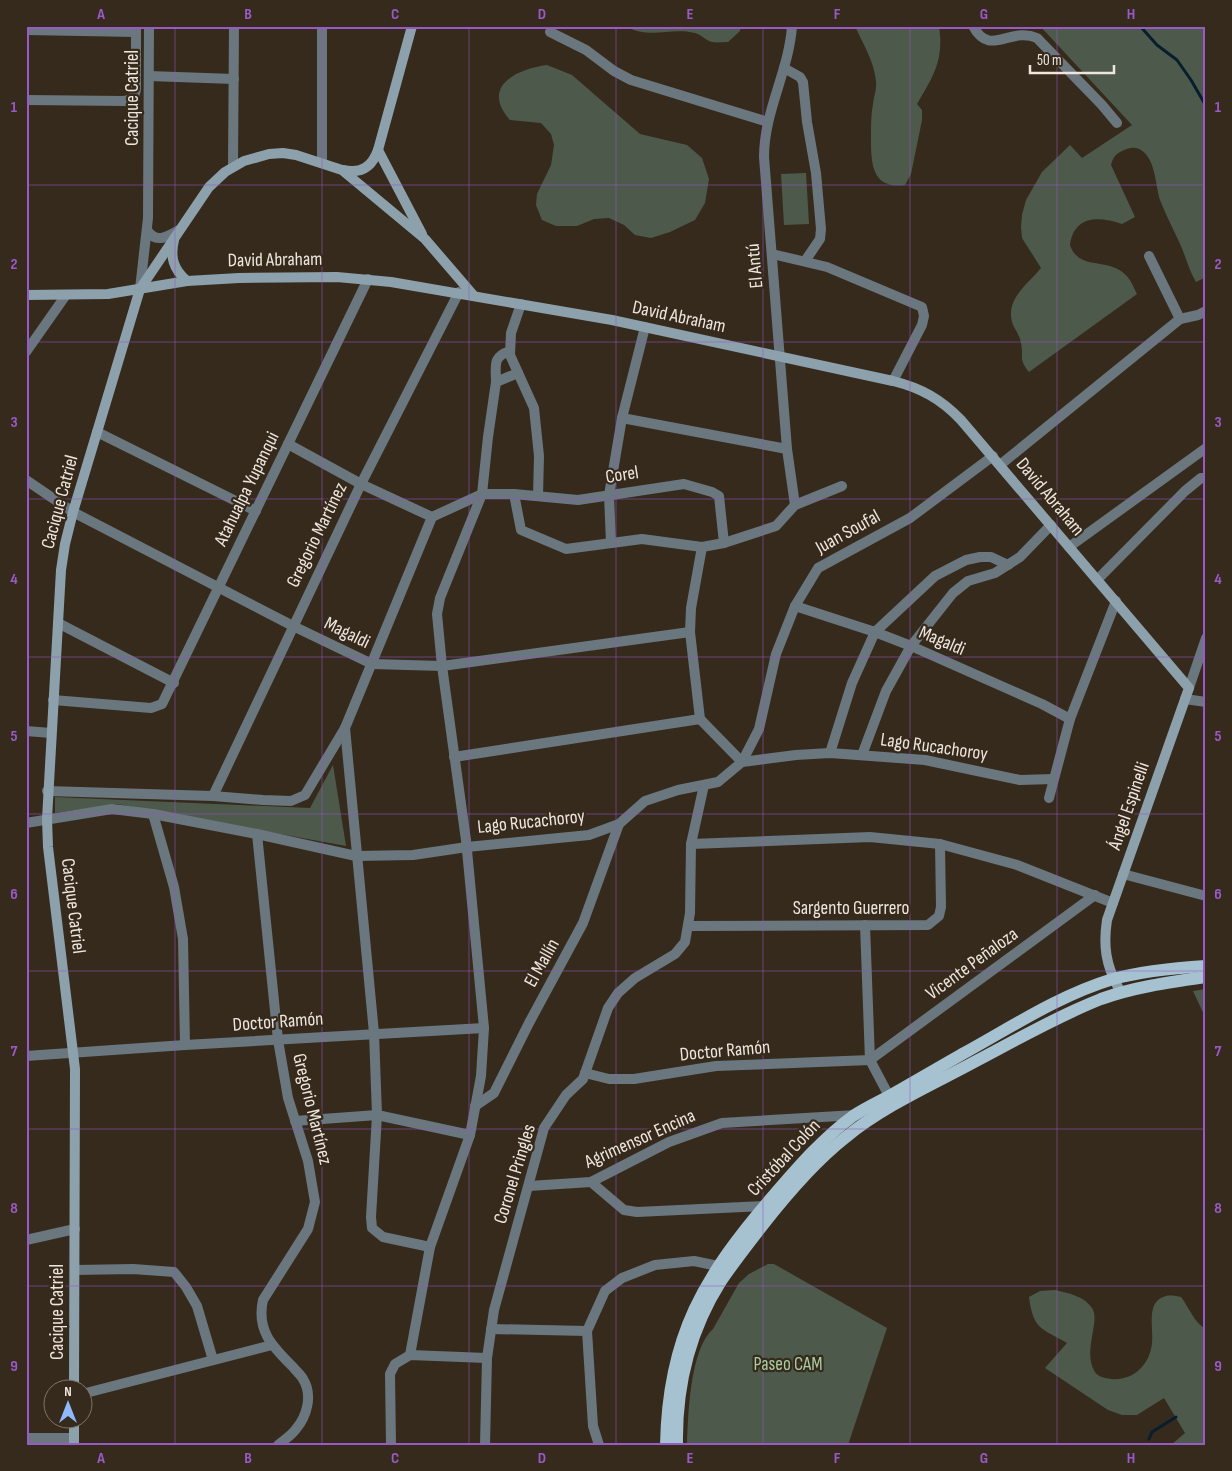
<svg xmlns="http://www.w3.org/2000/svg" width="1232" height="1471" viewBox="0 0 1232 1471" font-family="'Sofia Sans Condensed',sans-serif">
<rect width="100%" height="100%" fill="#362a1c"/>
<g fill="#4d5a4b">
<path d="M 624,26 L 740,26 L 740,31 L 728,42 C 724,42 717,43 712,42 C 706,41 701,34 695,33 C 668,27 652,40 624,26 Z"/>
<path d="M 855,26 L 939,26 C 944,60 934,75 917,104 L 922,110 L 922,120 L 911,174 L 905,185 C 870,190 871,160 871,135 C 871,124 871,114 873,104 C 874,96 877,88 876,81 C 874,61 863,44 855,26 Z"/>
<path d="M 1040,26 L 1206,26 L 1206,277 L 1196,282 C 1189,270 1186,258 1181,246 C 1174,231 1166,215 1160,200 C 1155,184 1156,160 1141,150 C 1135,146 1128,148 1122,151 C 1115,154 1113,158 1111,165 L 1135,217 L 1122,224 C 1099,216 1074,215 1070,245 C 1078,269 1103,259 1121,271 C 1130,277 1133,286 1137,294 L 1029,372 C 1018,358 1024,358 1021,343 C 1020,336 1016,331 1013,325 C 1004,300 1027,285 1041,268 L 1022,238 L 1021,227 L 1022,215 L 1026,200 L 1042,172 L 1070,145 L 1082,158 L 1132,125 Z"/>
<path d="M 547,65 L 572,75 L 640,134 L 687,145 L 702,158 L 709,179 L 705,203 L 695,220 L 670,232 L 651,238 L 635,235 L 624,225 L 609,218 L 594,219 L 577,226 L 556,226 L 542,220 L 536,205 L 537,194 L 551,165 L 554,145 L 551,134 L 541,123 L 510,120 C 480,86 517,69 547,65 Z"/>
<polygon points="806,173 809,224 784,225 781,174"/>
<polygon points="333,765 346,846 117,804 55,813 55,797 310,808"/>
<polygon points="1206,989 1206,1019 1193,991"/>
<path d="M 768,1264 L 774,1264 L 887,1328 L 848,1445 L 687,1445 C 688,1415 690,1349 713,1329 L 739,1283 L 749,1274 Z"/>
<path d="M 1055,1290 C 1068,1293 1084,1296 1092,1308 C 1101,1321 1082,1351 1095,1372 C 1098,1377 1105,1378 1111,1379 C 1133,1381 1150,1365 1152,1343 C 1154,1328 1145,1301 1166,1296 C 1170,1295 1177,1296 1181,1297 C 1189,1307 1194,1323 1206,1329 L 1206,1445 L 1171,1445 L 1185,1433 L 1164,1398 L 1137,1415 L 1122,1415 L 1108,1410 L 1045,1368 L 1067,1343 C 1041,1328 1033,1329 1029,1297 L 1040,1291 Z"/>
</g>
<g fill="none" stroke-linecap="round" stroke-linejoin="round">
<g stroke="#071e2e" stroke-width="3">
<polyline points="1140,26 1157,45 1177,60 1191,80 1206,106"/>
<polyline points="1149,1439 1152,1432 1176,1417"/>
</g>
<g stroke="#6a777e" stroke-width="10">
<polyline points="322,26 322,162"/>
<path d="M 792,26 C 789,71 764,111 764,157 L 787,449 L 795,505"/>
<path d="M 973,26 C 990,58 1010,26 1037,38 L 1102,105 L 1117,123"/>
<polyline points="26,30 136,32"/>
<polyline points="550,32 586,50 614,71 631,80 768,122"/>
<polyline points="784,68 800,77 803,82 807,122 816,173 821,229 820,239 805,261"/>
<polyline points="149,76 234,79"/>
<path d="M 26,100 L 124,101 C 132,100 135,97 136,89 L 136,26"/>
<polyline points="233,166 234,26"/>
<path d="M 147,230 C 156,244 167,237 179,230"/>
<polyline points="772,254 827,267 922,307 924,316 922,325 893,381"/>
<polyline points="1149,256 1180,319"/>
<polyline points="140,289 148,218 149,26"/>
<polyline points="521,304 511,333 510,355 534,408 539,456 538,496"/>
<polyline points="26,352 66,295"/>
<path d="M 496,382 C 496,365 492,357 510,351"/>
<polyline points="622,418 787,449"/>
<polyline points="97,432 256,511"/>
<polyline points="288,444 361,484 432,517"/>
<polyline points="1000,465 1180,319 1198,315 1206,311"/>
<polyline points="26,480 73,512 293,626 372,664 442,666 690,632"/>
<polyline points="514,494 521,530 566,549 642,539 702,547 724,543 776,526 795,505 842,486"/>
<polyline points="611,543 609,495 622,418 645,327"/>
<polyline points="702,547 691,608 690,632 700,719 742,762"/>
<polyline points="1069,547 1206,448"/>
<polyline points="1097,580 1185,491 1201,478 1206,478"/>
<polyline points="795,606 875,632 911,646 1042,704 1070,719"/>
<polyline points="58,623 174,683"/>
<polyline points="1189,688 1206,638"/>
<polyline points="1185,699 1206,702"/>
<polyline points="53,700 151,708 162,704 368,279"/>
<polyline points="26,731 51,733"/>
<polyline points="830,753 852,683 875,632 935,576 966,560 980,557 991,557 1008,565"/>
<polyline points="862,755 886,691 911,646 953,593 968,581 995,573 1020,557 1051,525"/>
<polyline points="454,757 700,719"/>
<polyline points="742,762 759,729 776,654 795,606 818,568 910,518 993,456"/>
<polyline points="47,791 213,796 263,800 291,801 305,795 345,728"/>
<polyline points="213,796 361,484 459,292"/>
<polyline points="1049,798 1070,719 1116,601"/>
<polyline points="153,814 174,887 183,939 185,1045"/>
<polyline points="26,823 112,809 153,814 257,834 356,856 413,855 467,847 589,835 619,824 645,801 678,790 718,782 742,762 796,755 830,753 925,760 1020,780 1053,779"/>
<path d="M 257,834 L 278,1040 L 288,1098 L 308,1161 L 315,1202 L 308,1229 L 263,1300 C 256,1331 273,1347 293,1367 C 296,1371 301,1375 303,1379 C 313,1395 307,1416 296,1429 C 292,1435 284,1440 278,1445"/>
<polyline points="691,844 870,837 940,844 1017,865 1113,903"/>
<polyline points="1123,874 1206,896"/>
<polyline points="865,925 870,1060 889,1096"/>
<polyline points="688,926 928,925 939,916 941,907 940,844"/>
<polyline points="26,1056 185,1045 484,1028"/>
<polyline points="870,1060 1095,895"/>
<polyline points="585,1073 609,1079 634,1079 716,1066 870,1060"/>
<polyline points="475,1106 494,1093 529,1023 583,923 619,824"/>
<polyline points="295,1121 377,1115 470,1135"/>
<polyline points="591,1182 624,1210 637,1212 764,1206"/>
<polyline points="529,1186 591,1182 669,1142 722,1123 856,1115"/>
<polyline points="26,1240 75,1229"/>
<polyline points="430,1247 383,1237 372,1228 371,1217 377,1115 374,1033 345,728 432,517 482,494 514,494 578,500 684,484 712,492 719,496 724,543"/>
<polyline points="75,1270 133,1269 174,1272 186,1287 197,1306 213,1360"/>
<polyline points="491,1329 587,1331"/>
<polyline points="410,1355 430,1247 470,1135 481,1076 484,1028 466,840 442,666 437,614 440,598 482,494 488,437 496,382 518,373"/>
<polyline points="82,1394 272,1345"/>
<polyline points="26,1438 74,1438"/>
<polyline points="391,1445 390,1374 395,1364 410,1355 487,1358"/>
<polyline points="485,1445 487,1358 494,1310 544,1128 566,1095 583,1079 608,1008 618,993 635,978 675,954 685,942 690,913 691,844 704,785"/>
<polyline points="599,1445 593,1426 587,1331 605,1291 622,1278 655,1265 694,1261 718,1266"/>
</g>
<g stroke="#8ca1ac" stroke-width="10">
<polyline points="378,150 422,234"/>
<path d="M 343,170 C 361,174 372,167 378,150 L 412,26"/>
<path d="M 174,240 C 170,257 173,269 187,281"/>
<path d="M 26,295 L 108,294 L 187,281 L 239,278 L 337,277 L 391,282 L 612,320 L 893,381 C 921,388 941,399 961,420 L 1189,688 L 1107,920 C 1103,946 1106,965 1118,987"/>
<polyline points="74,1388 75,1069 48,847 47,819 61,570 65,544 73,512 140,289 209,187 225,172 244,161 269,154 283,153 296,155 342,170 425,239 474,296"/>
<polyline points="74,1445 74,1418"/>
</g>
<g stroke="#a6c2d0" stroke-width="12">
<path d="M 666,1445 C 668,1336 704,1276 773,1196 C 798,1167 822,1139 853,1116 C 865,1108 878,1102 891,1095 C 916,1081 941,1066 966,1052 C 1013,1026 1060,995 1113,979 C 1142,971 1175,968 1206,966"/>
<path d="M 677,1445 C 676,1387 690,1330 721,1281 C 734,1262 748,1244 762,1226 C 787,1194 814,1162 846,1137 C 885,1105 934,1084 978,1060 C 1018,1039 1058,1016 1101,999 C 1134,987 1171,982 1206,977"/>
</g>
</g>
<path fill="none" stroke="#985ac6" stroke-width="1" stroke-opacity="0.55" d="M 175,26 L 175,1445M 322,26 L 322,1445M 469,26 L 469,1445M 616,26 L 616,1445M 763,26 L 763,1445M 910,26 L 910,1445M 1057,26 L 1057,1445M 26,185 L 1206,185M 26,342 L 1206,342M 26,499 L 1206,499M 26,657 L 1206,657M 26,814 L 1206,814M 26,971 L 1206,971M 26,1129 L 1206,1129M 26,1286 L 1206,1286"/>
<g text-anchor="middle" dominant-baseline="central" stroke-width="4.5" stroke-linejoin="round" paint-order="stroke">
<g font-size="19" fill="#eee6dd" stroke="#362a1c">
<text transform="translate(132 98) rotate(-90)">Cacique Catriel</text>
<text transform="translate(275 260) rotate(-1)">David Abraham</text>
<text transform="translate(755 266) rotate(-95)">El Antú</text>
<text transform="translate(679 317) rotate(12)">David Abraham</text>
<text transform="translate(622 475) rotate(-9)">Corel</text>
<text transform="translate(247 489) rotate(-64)">Atahualpa Yupanqui</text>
<text transform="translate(1050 497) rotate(50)">David Abraham</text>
<text transform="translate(60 502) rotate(-75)">Cacique Catriel</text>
<text transform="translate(848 532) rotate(-29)">Juan Soufal</text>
<text transform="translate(317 535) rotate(-64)">Gregorio Martínez</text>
<text transform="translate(347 633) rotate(26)">Magaldi</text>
<text transform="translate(942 641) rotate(23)">Magaldi</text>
<text transform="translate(934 747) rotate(8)">Lago Rucachoroy</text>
<text transform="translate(1129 806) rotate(-71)">Ángel Espinelli</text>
<text transform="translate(531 822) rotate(-6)">Lago Rucachoroy</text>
<text transform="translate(73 906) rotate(83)">Cacique Catriel</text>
<text x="851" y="908">Sargento Guerrero</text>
<text transform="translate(542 963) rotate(-61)">El Mallín</text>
<text transform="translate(972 964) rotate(-36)">Vicente Peñaloza</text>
<text transform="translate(278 1022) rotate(-4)">Doctor Ramón</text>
<text transform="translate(725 1051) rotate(-5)">Doctor Ramón</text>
<text transform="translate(312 1109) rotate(76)">Gregorio Martínez</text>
<text transform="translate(640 1139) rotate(-24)">Agrimensor Encina</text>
<text transform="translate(784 1158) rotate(-47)">Cristóbal Colón</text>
<text transform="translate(515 1174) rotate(-73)">Coronel Pringles</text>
<text transform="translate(57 1312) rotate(-90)">Cacique Catriel</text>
</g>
<g font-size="19" fill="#a8cea3" stroke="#362a1c">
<text x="788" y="1364">Paseo CAM</text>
</g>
</g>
<rect width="1232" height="1471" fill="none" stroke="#362a1c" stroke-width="55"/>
<g transform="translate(68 1404)"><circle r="24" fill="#362a1c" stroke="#807569"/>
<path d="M0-4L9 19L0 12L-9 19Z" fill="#8eb9fd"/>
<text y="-8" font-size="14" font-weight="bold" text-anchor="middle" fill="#eee6dd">N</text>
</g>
<path d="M1030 65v8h84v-8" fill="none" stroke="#eee6dd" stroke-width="2.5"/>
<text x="1037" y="65" font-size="15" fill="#eee6dd" stroke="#362a1c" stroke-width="4" paint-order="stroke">50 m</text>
<rect x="28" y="28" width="1176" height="1416" fill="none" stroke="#985ac6" stroke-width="2"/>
<g font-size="16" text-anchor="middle" font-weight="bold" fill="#985ac6">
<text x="101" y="19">A</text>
<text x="248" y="19">B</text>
<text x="395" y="19">C</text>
<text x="542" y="19">D</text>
<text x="690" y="19">E</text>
<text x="837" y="19">F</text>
<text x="984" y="19">G</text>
<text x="1131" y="19">H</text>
<text x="14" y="112">1</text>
<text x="1218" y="112">1</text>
<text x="14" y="269">2</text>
<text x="1218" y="269">2</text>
<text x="14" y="427">3</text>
<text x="1218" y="427">3</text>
<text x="14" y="584">4</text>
<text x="1218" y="584">4</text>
<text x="14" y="741">5</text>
<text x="1218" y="741">5</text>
<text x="14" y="899">6</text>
<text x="1218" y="899">6</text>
<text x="14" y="1056">7</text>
<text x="1218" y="1056">7</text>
<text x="14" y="1213">8</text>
<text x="1218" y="1213">8</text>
<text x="14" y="1371">9</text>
<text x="1218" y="1371">9</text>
<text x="101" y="1463">A</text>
<text x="248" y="1463">B</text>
<text x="395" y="1463">C</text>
<text x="542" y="1463">D</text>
<text x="690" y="1463">E</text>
<text x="837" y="1463">F</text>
<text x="984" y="1463">G</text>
<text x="1131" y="1463">H</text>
</g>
</svg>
